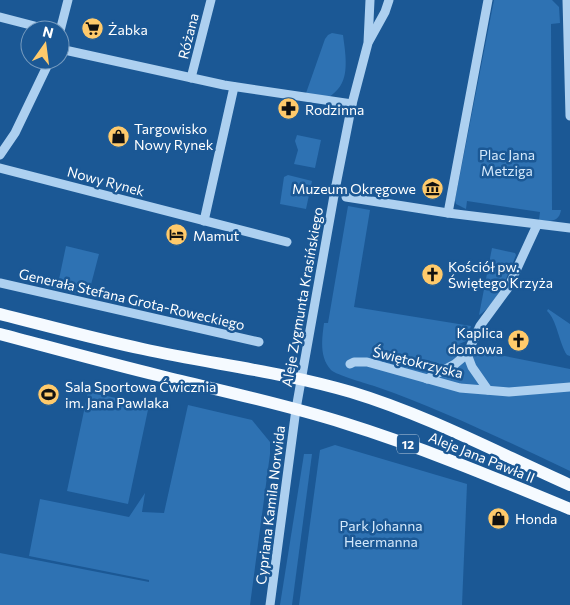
<svg xmlns="http://www.w3.org/2000/svg" width="570" height="605" viewBox="0 0 570 605" font-family="Commissioner,sans-serif">
<rect width="100%" height="100%" fill="#1b5895"/>
<g fill="#2e72b3">
<path d="M 494,0 L 552,0 L 559,7 L 560,23 L 551,24 L 552,210 L 561,210 C 559,223 549,221 539,220 L 540,212 L 467,201 L 466,209 L 456,204 L 455,200 Z"/>
<path d="M 332,33 L 343,35 C 345,51 350,76 338,89 C 335,93 330,96 326,99 L 305,96 L 325,39 L 328,35 Z"/>
<polygon points="297,135 321,140 315,168 294,164 298,150 295,141"/>
<polygon points="288,175 312,181 306,209 280,204 284,177"/>
<path d="M 348,206 L 370,210 L 354,307 L 471,326 L 466,341 L 459,344 L 470,347 L 469,349 L 570,369 L 570,471 C 506,441 443,410 377,387 C 368,384 336,375 331,370 C 319,357 322,339 324,323 L 328,323 Z"/>
<polygon points="66,246 99,254 88,296 45,287 46,282 58,284"/>
<path d="M 492,248 L 515,253 L 516,255 C 509,273 496,305 479,315 Z"/>
<path d="M 548,309 L 570,324 L 570,356 L 567,355 C 559,343 557,320 547,311 Z"/>
<polygon points="88,392 149,405 128,504 67,491"/>
<polygon points="188,405 252,420 270,442 270,454 250,605 0,605 0,553 149,582 149,580 29,556 40,499 129,517 145,493 142,512 164,513"/>
<polygon points="335,445 467,484 462,605 299,605 320,450"/>
<polygon points="304,454 312,454 292,605 280,605"/>
</g>
<g fill="none" stroke-linecap="round" stroke-linejoin="round">
<g stroke="#add0f0" stroke-width="9">
<polyline points="567,0 570,116"/>
<polyline points="0,17 50,30"/>
<polyline points="60,31 68,0"/>
<polyline points="369,41 385,12 389,0"/>
<polyline points="60,49 224,85 352,104"/>
<polyline points="191,78 211,0"/>
<polyline points="0,155 15,133 50,60"/>
<polyline points="0,168 287,242"/>
<polyline points="346,197 448,213 570,228"/>
<polyline points="448,213 488,0"/>
<polyline points="204,221 234,87"/>
<polyline points="0,283 259,342"/>
<polyline points="467,354 472,367 488,390"/>
<polyline points="350,364 354,362 367,362 460,388 509,392 570,387"/>
<polyline points="427,379 455,364 467,354 480,326 508,288 537,225"/>
<polyline points="270,605 296,409 335,190 352,104 368,43 370,0"/>
</g>
<g stroke="#f5faff" stroke-width="12">
<path d="M 0,314 C 48,326 95,339 143,349 C 212,364 283,372 351,392 C 427,415 498,453 570,485"/>
<path d="M 0,334 C 53,348 107,363 161,376 C 222,391 284,404 344,423 C 421,447 495,478 570,509"/>
</g>
</g>
<defs>
<symbol id="supermarket-disc" viewBox="-11 -11 22 22"><circle r="9.5" fill="#ffca6b" stroke="#1b5895"/><path d="M-6-5.5h2.5l.6 2H6L4.5 2H-2.5L-4.4-4H-6ZM-1.5 3.2a1.3 1.3 0 1 0 .1 0ZM3 3.2a1.3 1.3 0 1 0 .1 0Z" fill="#111"/></symbol>
<symbol id="pharmacy-disc" viewBox="-11 -11 22 22"><circle r="9.5" fill="#ffca6b" stroke="#1b5895"/><path d="M-2-6h4v4h4v4h-4v4h-4v-4h-4v-4h4Z" fill="#111"/></symbol>
<symbol id="shop-disc" viewBox="-11 -11 22 22"><circle r="9.5" fill="#ffca6b" stroke="#1b5895"/><path d="M-5-2.5h2.3a2.7 3.5 0 0 1 5.4 0H5L5.5 6h-11ZM-1.5-2.5h3a1.5 2.3 0 0 0-3 0Z" fill="#111"/></symbol>
<symbol id="museum-disc" viewBox="-11 -11 22 22"><circle r="9.5" fill="#ffca6b" stroke="#1b5895"/><path d="M0-6L6-3V-2H-6V-3ZM-5-1h2V3h-2ZM-1-1h2V3h-2ZM3-1h2V3H3ZM-6 4H6V6H-6Z" fill="#111"/></symbol>
<symbol id="hotel-disc" viewBox="-11 -11 22 22"><circle r="9.5" fill="#ffca6b" stroke="#1b5895"/><path d="M-6-4.5h1.5V1H6V5H4.5V3h-9V5H-6ZM-4 0a1.8 1.8 0 1 1 3.6 0ZM.5 0V-2.5h3Q6-2.5 6 0Z" fill="#111"/></symbol>
<symbol id="church-disc" viewBox="-11 -11 22 22"><circle r="9.5" fill="#ffca6b" stroke="#1b5895"/><path d="M-1.2-6h2.4v3.5h3.3v2.4h-3.3V6h-2.4V-.1h-3.3v-2.4h3.3Z" fill="#111"/></symbol>
<symbol id="stadium-disc" viewBox="-11 -11 22 22"><circle r="9.5" fill="#ffca6b" stroke="#1b5895"/><path d="M0-5a6.5 5 0 1 0 0 10a6.5 5 0 1 0 0-10ZM-3.5-1.8h7v3.6h-7Z" fill="#111"/></symbol>
</defs>
<g fill-rule="evenodd">
<use href="#supermarket-disc" x="80" y="16" width="25" height="25"/>
<use href="#pharmacy-disc" x="276" y="96" width="25" height="25"/>
<use href="#shop-disc" x="106" y="124" width="25" height="25"/>
<use href="#museum-disc" x="420" y="176" width="25" height="25"/>
<use href="#hotel-disc" x="164" y="222" width="25" height="25"/>
<use href="#church-disc" x="420" y="262" width="25" height="25"/>
<use href="#church-disc" x="506" y="328" width="25" height="25"/>
<use href="#stadium-disc" x="36" y="382" width="25" height="25"/>
<use href="#shop-disc" x="486" y="506" width="25" height="25"/>
</g>
<g text-anchor="middle" dominant-baseline="central" stroke-width="5" stroke-linejoin="round" paint-order="stroke">
<rect fill="#1b5895" stroke="#bbcddf" stroke-width="1" x="397" y="434.5" width="22" height="19" rx="4"/>
<g font-size="12" font-weight="bold" fill="#fff">
<text x="408" y="444">12</text>
</g>
<g font-size="14" fill="#fff" stroke="#1b5895" text-anchor="start">
<text x="108" y="29">Żabka</text>
<text x="305" y="109">Rodzinna</text>
<text x="134" y="128">Targowisko<tspan x="134" dy="16">Nowy Rynek</tspan></text>
<text x="416" y="188" text-anchor="end">Muzeum Okręgowe</text>
<text x="193" y="235">Mamut</text>
<text x="448" y="266">Kościół pw.<tspan x="448" dy="16">Świętego Krzyża</tspan></text>
<text x="503" y="332" text-anchor="end">Kaplica<tspan x="503" dy="16">domowa</tspan></text>
<text x="65" y="386">Sala Sportowa Ćwicznia<tspan x="65" dy="16">im. Jana Pawlaka</tspan></text>
<text x="515" y="518">Honda</text>
</g>
<g font-size="14" fill="#fff" stroke="#1b5895">
<text transform="translate(188 36) rotate(-76)">Różana</text>
<text transform="translate(106 181) rotate(15)">Nowy Rynek</text>
<text transform="translate(302 297) rotate(-80)">Aleje Zygmunta Krasińskiego</text>
<text transform="translate(132 299) rotate(13)">Generała Stefana Grota-Roweckiego</text>
<text transform="translate(418 362) rotate(14)">Świętokrzyska</text>
<text transform="translate(482 457) rotate(22)">Aleje Jana Pawła II</text>
<text transform="translate(270 505) rotate(-83)">Cypriana Kamila Norwida</text>
</g>
<g font-size="14" fill="#d3e8fb" stroke="#1b5895">
<text x="507" y="154">Plac Jana<tspan x="507" dy="16">Metziga</tspan></text>
<text x="381" y="525">Park Johanna<tspan x="381" dy="16">Heermanna</tspan></text>
</g>
</g>
<g transform="translate(45 45) rotate(14)"><circle r="24" fill="#1b5895" stroke="#769bbf"/>
<path d="M0-4L9 19L0 12L-9 19Z" fill="#ffca6b"/>
<text y="-8" font-size="14" font-weight="bold" text-anchor="middle" fill="#ffffff">N</text>
</g>
</svg>
